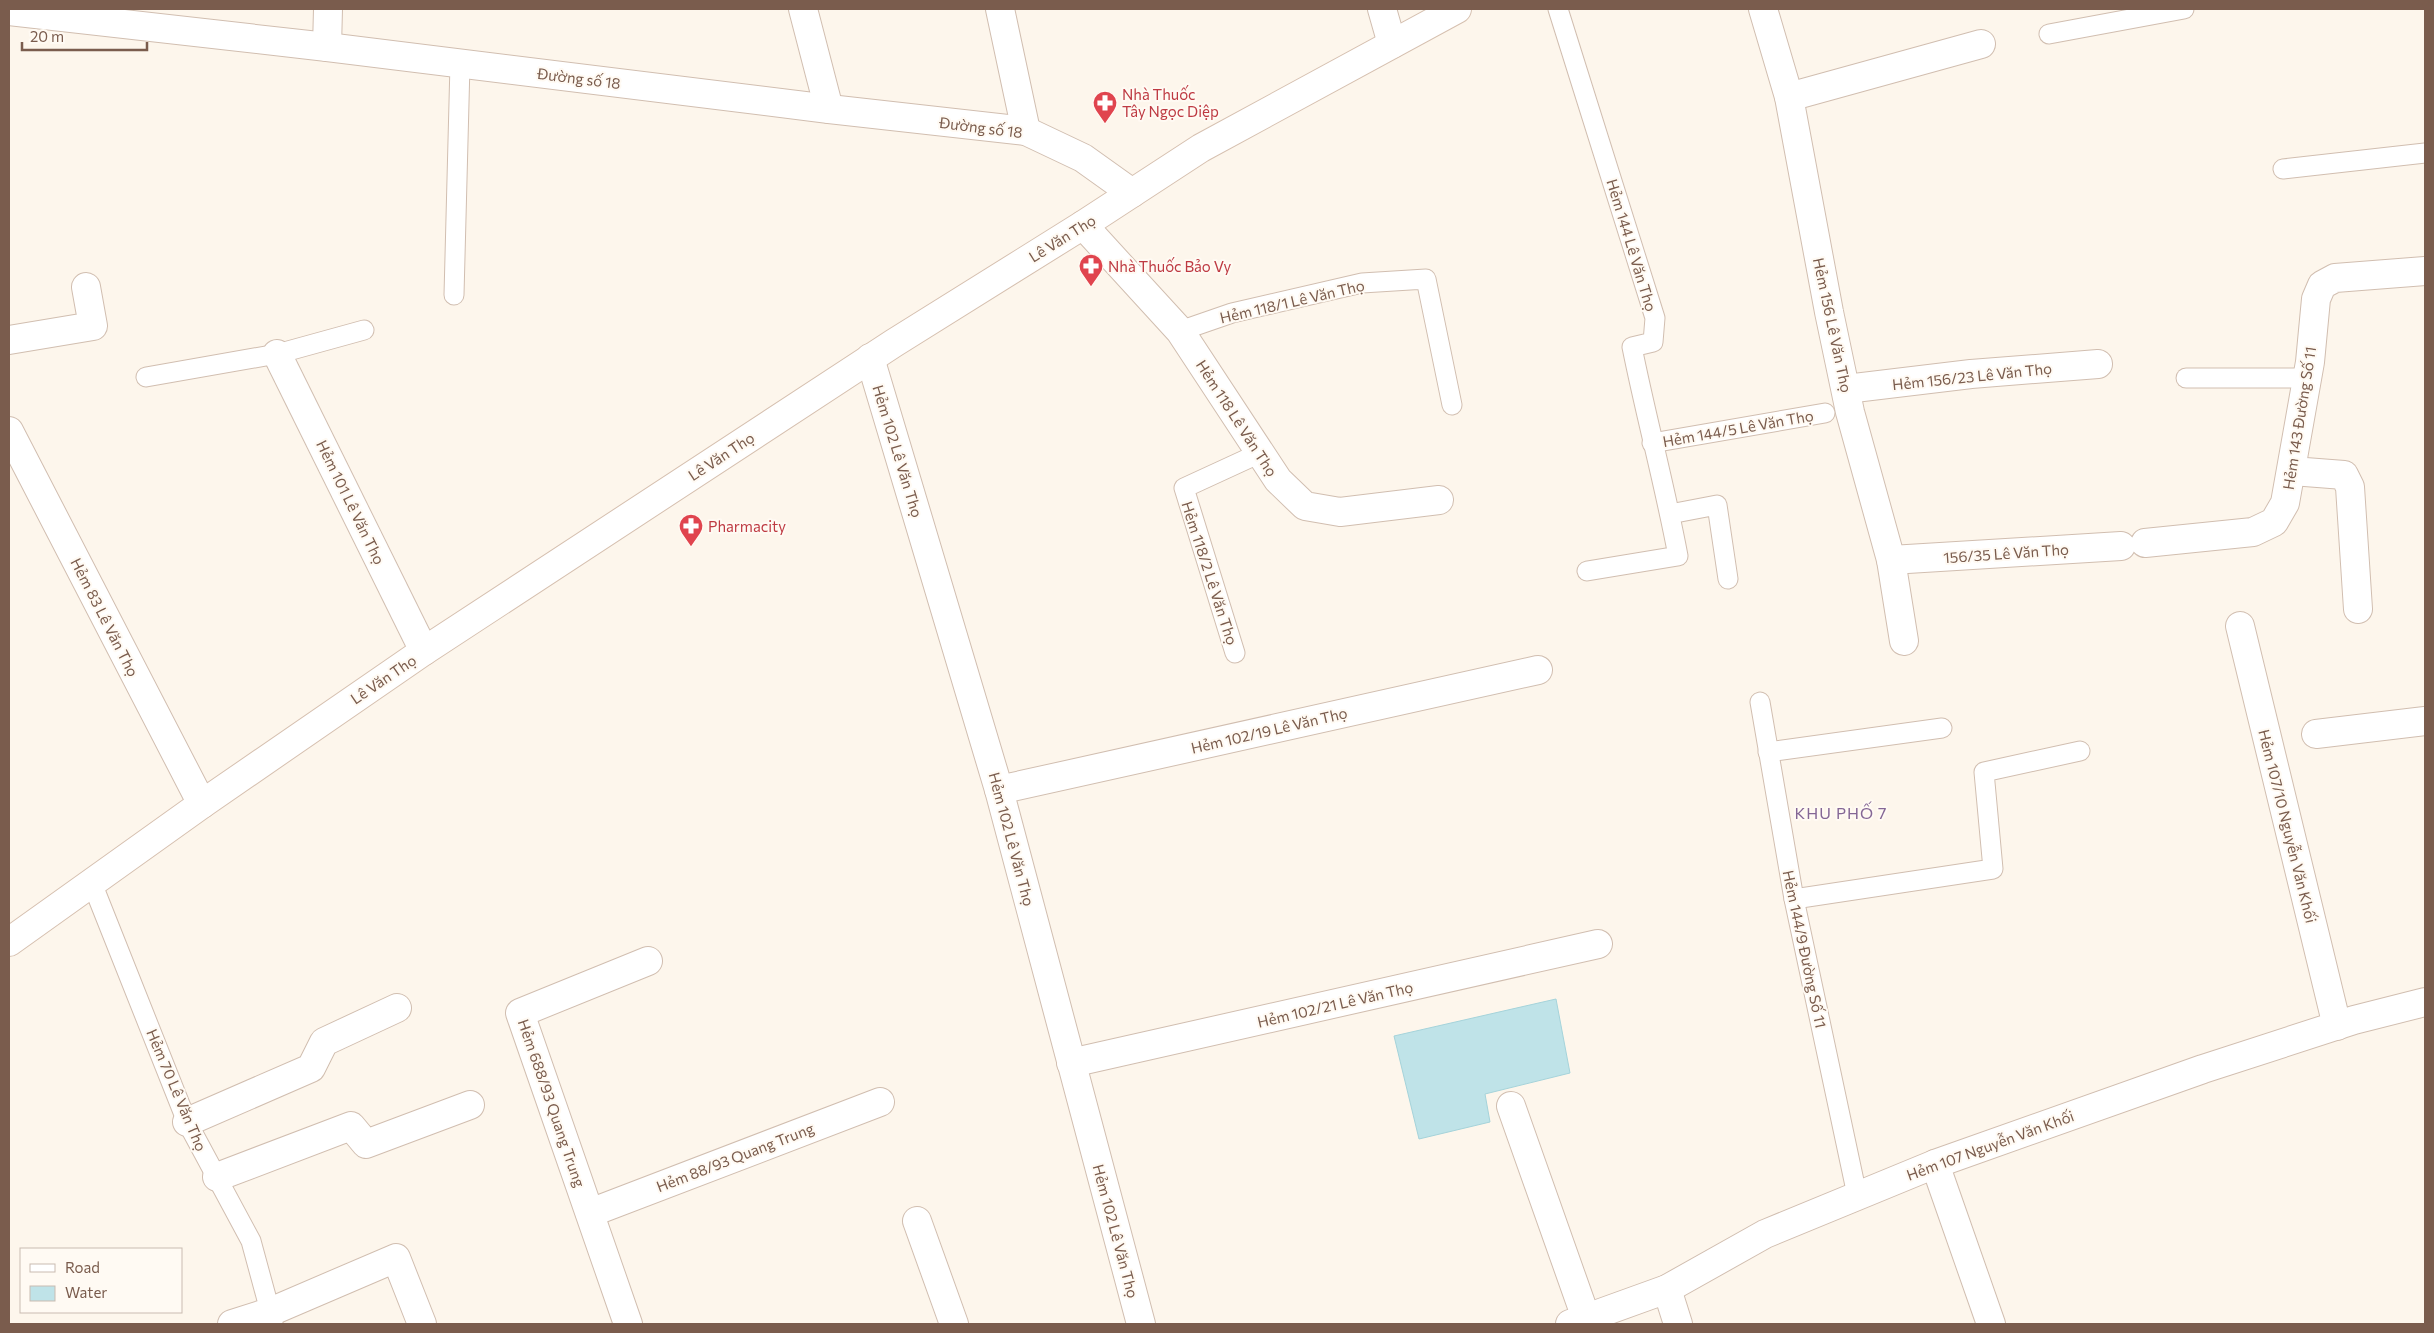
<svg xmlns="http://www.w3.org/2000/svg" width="2434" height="1333" viewBox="0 0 2434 1333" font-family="Commissioner,sans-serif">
<rect width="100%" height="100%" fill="#fdf6ec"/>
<polygon fill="#bfe3e8" stroke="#a5d3da" points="1556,999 1570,1073 1485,1094 1490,1122 1419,1139 1394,1036"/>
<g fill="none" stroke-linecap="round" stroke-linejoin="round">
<defs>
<g id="lane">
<path d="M 1558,9 L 1655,318 L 1653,342 L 1632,347 C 1646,417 1665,486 1678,556 L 1587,571"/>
<polyline points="2049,34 2184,9"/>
<polyline points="2283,169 2425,153"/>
<polyline points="454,295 460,64"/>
<polyline points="1180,331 1232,313 1362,283 1426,279 1452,405"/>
<polyline points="146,377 277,354 364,330"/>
<polyline points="2186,378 2307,378"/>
<polyline points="1652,443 1825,413"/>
<polyline points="1670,514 1717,505 1728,579"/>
<polyline points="1235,653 1184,488 1260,453"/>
<polyline points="1760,702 1794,899 1857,1195"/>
<polyline points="1768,752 1942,728"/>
<polyline points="92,883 187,1122 251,1241 273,1322"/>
<polyline points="1794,899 1993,869 1984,772 2080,751"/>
</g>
<g id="street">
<polyline points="803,9 829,109"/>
<polyline points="1000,9 1026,131"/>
<polyline points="1382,9 1392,44"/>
<polyline points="1763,9 1789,97 1829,312 1850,412 1891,560 1904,641"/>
<polyline points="9,11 327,47 829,109 1026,131 1083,158 1132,193"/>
<polyline points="327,47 328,9"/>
<polyline points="1789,97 1981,44"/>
<polyline points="1083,225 1180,331 1278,480 1305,506 1340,512 1439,500"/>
<polyline points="9,340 93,326 86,287"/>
<polyline points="277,354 424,651"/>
<polyline points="870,358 999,790 1141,1324"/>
<polyline points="1846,389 1971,374 2098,364"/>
<polyline points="9,431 202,804"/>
<polyline points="2292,471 2344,475 2350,487 2358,609"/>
<polyline points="2145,543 2253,532 2274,522 2285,503 2310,362 2316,299 2322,285 2335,278 2425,271"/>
<polyline points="1891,560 2121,546"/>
<polyline points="2240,626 2337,1026"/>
<polyline points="2316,734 2425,721"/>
<polyline points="999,790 1538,670"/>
<polyline points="1071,1063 1598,944"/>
<polyline points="1511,1106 1586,1318"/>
<polyline points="187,1122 311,1068 324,1042 397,1008"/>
<polyline points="1935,1164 1991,1324"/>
<polyline points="217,1177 351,1126 366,1144 470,1105"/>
<polyline points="590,1213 880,1102"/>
<polyline points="917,1221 954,1324"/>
<polyline points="1667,1289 1678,1324"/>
<polyline points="232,1324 270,1312 396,1258 422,1324"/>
<polyline points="628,1324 520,1013 648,961"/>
<polyline points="1570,1324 1667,1289 1765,1234 1935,1164 2203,1069 2354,1020 2425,1002"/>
</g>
<polyline id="secondary" points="9,942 202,804 424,651 894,343 1083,225 1201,148 1457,9"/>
</defs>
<use href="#lane" stroke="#d1beb0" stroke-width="21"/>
<use href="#street" stroke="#d1beb0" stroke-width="30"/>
<use href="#secondary" stroke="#d6c0b0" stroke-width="30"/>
<use href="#lane" stroke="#fff" stroke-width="19"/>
<use href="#street" stroke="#fff" stroke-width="28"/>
<use href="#secondary" stroke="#fff" stroke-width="28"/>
</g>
<defs>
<symbol id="pharmacy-pin" viewBox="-11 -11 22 30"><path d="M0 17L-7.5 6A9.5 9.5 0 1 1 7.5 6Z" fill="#e0444e" stroke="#fffaf3"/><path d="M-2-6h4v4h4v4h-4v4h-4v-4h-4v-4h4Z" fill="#fff"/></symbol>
</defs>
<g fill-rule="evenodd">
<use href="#pharmacy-pin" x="1091" y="89" width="28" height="38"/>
<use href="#pharmacy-pin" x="1077" y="252" width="28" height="38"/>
<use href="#pharmacy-pin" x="677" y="512" width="28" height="38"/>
</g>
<g text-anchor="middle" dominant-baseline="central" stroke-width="4" stroke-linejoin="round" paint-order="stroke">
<g font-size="15" fill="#7a5c4d" stroke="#fffaf3">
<text transform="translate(579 78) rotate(7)">Đường số 18</text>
<text transform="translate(981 127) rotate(7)">Đường số 18</text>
<text transform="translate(1062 238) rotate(-32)">Lê Văn Thọ</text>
<text transform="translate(1632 245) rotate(73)">Hẻm 144 Lê Văn Thọ</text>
<text transform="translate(1292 301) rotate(-13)">Hẻm 118/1 Lê Văn Thọ</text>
<text transform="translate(1833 325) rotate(78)">Hẻm 156 Lê Văn Thọ</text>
<text transform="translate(1972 376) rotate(-6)">Hẻm 156/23 Lê Văn Thọ</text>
<text transform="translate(1237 418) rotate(57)">Hẻm 118 Lê Văn Thọ</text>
<text transform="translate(2299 418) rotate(-81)">Hẻm 143 Đường Số 11</text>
<text transform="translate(1738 428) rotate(-10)">Hẻm 144/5 Lê Văn Thọ</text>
<text transform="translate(898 451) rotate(73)">Hẻm 102 Lê Văn Thọ</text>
<text transform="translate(721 456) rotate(-33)">Lê Văn Thọ</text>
<text transform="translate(351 502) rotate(64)">Hẻm 101 Lê Văn Thọ</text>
<text transform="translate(2006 553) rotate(-4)">156/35 Lê Văn Thọ</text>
<text transform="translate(1210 573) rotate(72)">Hẻm 118/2 Lê Văn Thọ</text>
<text transform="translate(105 617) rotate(63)">Hẻm 83 Lê Văn Thọ</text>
<text transform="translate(383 679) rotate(-34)">Lê Văn Thọ</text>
<text transform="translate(1269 730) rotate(-13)">Hẻm 102/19 Lê Văn Thọ</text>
<text transform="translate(2288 826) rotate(76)">Hẻm 107/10 Nguyễn Văn Khối</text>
<text transform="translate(1012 839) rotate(75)">Hẻm 102 Lê Văn Thọ</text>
<text transform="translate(1805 949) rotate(78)">Hẻm 144/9 Đường Số 11</text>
<text transform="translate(1335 1004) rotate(-13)">Hẻm 102/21 Lê Văn Thọ</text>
<text transform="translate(177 1090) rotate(67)">Hẻm 70 Lê Văn Thọ</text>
<text transform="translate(552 1103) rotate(71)">Hẻm 688/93 Quang Trung</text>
<text transform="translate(1990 1145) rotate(-20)">Hẻm 107 Nguyễn Văn Khối</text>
<text transform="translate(735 1157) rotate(-21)">Hẻm 88/93 Quang Trung</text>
<text transform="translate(1116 1231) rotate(75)">Hẻm 102 Lê Văn Thọ</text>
</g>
<g font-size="15" fill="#be3a42" stroke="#fffaf3" text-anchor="start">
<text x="1122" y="94">Nhà Thuốc<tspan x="1122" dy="17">Tây Ngọc Diệp</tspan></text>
<text x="1108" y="266">Nhà Thuốc Bảo Vy</text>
<text x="708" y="526">Pharmacity</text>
</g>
<g font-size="16" letter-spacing="1" fill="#846695" stroke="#fffaf3">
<text x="1841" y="812">KHU PHỐ 7</text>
</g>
</g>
<rect width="2434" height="1333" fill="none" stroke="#7a5c4d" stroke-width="20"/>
<rect x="20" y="1248" width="162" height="65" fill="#fffaf3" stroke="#cabbb1"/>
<rect x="30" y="1264" width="25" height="8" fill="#ffffff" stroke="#cabbb1"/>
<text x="65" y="1273" font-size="15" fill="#7a5c4d">Road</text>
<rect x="30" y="1286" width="25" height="15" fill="#bfe3e8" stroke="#cabbb1"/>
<text x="65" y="1298" font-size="15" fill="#7a5c4d">Water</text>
<path d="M22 42v8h125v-8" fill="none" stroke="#7a5c4d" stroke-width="2.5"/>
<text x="30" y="42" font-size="15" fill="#7a5c4d" stroke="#fffaf3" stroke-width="4" paint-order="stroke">20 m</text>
</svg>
